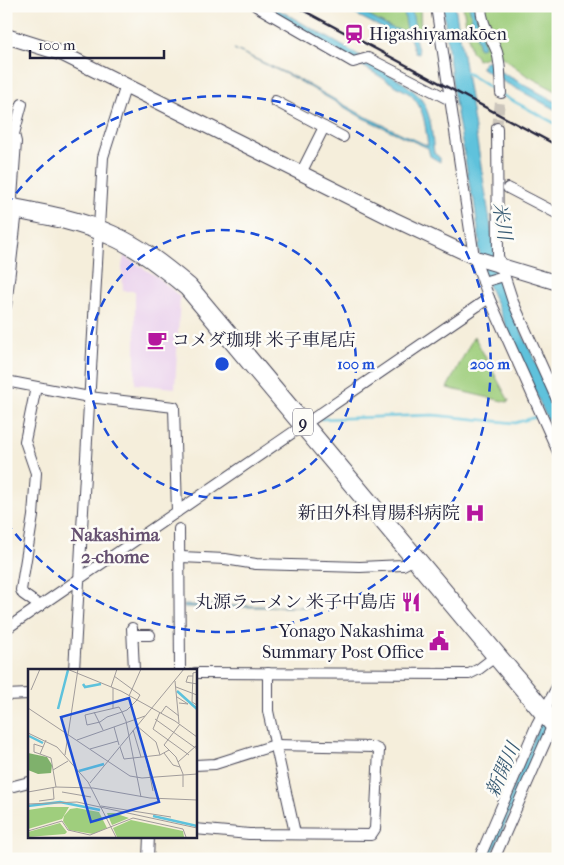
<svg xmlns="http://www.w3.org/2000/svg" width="564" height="865" viewBox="0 0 564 865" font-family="'IM FELL French Canon','Noto Serif JP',serif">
<rect width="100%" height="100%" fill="#fdfcf7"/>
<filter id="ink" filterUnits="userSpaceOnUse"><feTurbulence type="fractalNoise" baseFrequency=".02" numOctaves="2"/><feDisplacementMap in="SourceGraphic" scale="10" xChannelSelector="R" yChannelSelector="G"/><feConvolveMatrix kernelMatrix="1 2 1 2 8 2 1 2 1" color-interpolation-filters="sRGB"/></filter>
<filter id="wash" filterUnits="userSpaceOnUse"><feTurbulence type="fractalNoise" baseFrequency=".0096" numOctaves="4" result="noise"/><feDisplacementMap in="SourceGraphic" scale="20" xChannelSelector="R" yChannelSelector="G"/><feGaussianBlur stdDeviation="1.12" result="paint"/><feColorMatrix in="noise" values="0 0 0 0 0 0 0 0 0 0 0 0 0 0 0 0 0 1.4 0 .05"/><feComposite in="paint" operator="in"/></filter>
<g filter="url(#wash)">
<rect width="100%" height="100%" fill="#f5eedb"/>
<polygon fill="#ead1ed" points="124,256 159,278 180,297 175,388 135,384 135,291 123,291 122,267"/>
<g fill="#9fce7d" stroke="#60785c">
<polygon points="350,6 420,6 421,37 397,31"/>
<polygon points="463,6 558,6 558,92 526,75 502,57 494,55 477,60 475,54 471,52"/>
<polygon points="474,336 509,401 507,402 447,388"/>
</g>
<g fill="#5ec2dc" stroke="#40728c">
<path d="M 260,6 L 272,6 L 362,57 L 364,61 C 386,74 419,85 427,111 C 432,123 432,139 434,153 L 440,158 L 440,162 L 430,156 L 428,148 L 363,118 L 296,79 L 234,49 L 296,78 L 364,116 L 428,146 C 425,125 425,109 410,94 Z"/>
<path d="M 339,6 C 363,6 382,30 407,31 L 403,6 L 411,6 L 415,28 L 419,31 L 415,38 L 419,54 L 415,53 L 409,35 L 388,31 Z"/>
<polygon points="443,6 455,6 496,258 513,313 558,411 558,444 485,278 478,245 480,244 474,200 471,193 454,97"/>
<polygon points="469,6 474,6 484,47 479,48"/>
<polygon points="486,61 492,61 497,70 558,103 558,111 493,76 481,67"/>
<polygon points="184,605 322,607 184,607"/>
<polygon points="558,691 558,705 498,841 489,859 483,859 539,726"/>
</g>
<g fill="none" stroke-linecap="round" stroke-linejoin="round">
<g stroke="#5ec2dc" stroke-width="2.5">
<polyline points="464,71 497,92"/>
<polyline points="502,95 558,125"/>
<polyline points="321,419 433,415 515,423 539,416"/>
</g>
</g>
</g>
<g filter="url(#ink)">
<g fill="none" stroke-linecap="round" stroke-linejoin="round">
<polyline stroke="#cbc5bb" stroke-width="10" stroke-dasharray="10 5" stroke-linecap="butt" points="497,128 501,93"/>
<defs>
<g id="street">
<polyline points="256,6 353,62 368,58 450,100"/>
<polyline points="436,6 474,257 489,298 558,452"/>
<path d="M 481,6 C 481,24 491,36 497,52 C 501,65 500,79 501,93"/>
<polyline points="275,101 343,137"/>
<polyline points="497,128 498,256 513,302 558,402"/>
<polyline points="301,173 324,127"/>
<polyline points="508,188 558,214"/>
<polyline points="483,282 504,276"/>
<polyline points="6,306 16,219 12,198 16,142 14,134 22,104"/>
<polyline points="6,381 89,397 174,407 177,512"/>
<polyline points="36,387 25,441 36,473 33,516 21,590 23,594 40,606"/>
<polyline points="179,529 180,670"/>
<polyline points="181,557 225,559 256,564 360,567 403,565 416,558"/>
<polyline points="132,628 134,670"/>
<polyline points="6,629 489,298"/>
<polyline points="133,635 150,635"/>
<polyline points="74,670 103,157 126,85"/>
<polyline points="195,673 469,674 479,669 496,656"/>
<polyline points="268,673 268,711 295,833"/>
<polyline points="6,695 29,694"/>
<polyline points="195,765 215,764 275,745 373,747 379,750 375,829 371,835 249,834 195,829"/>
<polyline points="6,788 29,782"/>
<polyline points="148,859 149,836"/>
<polyline points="479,859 537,724 558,685"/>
<polyline points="494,859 554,722"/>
</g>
<g id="secondary">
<polyline points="6,36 63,54 393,219 474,257"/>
<polyline points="479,259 558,283"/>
</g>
<path id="highway" d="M 6,207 C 42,214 78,220 111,235 C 139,247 164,267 188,287 L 558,729"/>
</defs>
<use href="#street" stroke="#424153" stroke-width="12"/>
<use href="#secondary" stroke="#424153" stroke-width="16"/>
<use href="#highway" stroke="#424153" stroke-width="21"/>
<use href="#street" stroke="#fff" stroke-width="10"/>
<use href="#secondary" stroke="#fff" stroke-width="14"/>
<use href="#highway" stroke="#fff" stroke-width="19"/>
<polyline stroke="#22223b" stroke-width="2.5" points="295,6 558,146"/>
</g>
</g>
<g fill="none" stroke="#1d4ed8" stroke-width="2.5" stroke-dasharray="9 6">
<circle cx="222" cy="364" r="134"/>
<path d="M7 205A268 268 0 1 1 7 523"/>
</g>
<defs>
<symbol id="station-bare" viewBox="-9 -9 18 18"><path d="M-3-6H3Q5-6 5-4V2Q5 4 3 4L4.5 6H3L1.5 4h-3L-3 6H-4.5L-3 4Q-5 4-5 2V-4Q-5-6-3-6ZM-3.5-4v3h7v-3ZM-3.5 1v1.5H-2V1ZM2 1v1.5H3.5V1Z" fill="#b5179e" stroke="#fdfcf7" stroke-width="2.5" paint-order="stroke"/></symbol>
<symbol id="cafe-bare" viewBox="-9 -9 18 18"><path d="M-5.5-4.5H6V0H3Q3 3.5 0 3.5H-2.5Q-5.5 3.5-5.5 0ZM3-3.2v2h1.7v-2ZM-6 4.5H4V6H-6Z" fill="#b5179e" stroke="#fdfcf7" stroke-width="2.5" paint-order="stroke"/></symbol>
<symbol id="hospital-bare" viewBox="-9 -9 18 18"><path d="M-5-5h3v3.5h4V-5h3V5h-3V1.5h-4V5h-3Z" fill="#b5179e" stroke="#fdfcf7" stroke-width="2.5" paint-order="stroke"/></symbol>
<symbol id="restaurant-bare" viewBox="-9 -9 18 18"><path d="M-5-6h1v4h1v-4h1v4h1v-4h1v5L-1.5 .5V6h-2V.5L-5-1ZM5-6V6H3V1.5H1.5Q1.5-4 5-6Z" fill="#b5179e" stroke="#fdfcf7" stroke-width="2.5" paint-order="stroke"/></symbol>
<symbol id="civic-bare" viewBox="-9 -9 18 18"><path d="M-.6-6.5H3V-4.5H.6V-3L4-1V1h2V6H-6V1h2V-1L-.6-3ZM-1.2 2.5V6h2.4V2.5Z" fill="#b5179e" stroke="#fdfcf7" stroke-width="2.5" paint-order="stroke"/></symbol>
</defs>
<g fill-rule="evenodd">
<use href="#station-bare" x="340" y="20" width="28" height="28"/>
<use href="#cafe-bare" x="143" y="326" width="28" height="28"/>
<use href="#hospital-bare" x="461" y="499" width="28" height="28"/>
<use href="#restaurant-bare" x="397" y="588" width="28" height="28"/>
<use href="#civic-bare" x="425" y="627" width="28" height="28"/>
</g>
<g text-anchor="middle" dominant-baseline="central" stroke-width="5" stroke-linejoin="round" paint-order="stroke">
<rect fill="#fdfcf7" stroke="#646373" stroke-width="1" x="293" y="408.5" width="20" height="27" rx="4"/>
<g font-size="16" font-weight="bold" fill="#22223b">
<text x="303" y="422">9</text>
</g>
<g font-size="18" fill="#22223b" stroke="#fdfcf7" text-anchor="end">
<text x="369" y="34" text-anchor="start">Higashiyamakōen</text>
<text x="172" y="340" text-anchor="start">コメダ珈琲 米子車尾店</text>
<text x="460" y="513">新田外科胃腸科病院</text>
<text x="396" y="602">丸源ラーメン 米子中島店</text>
<text x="424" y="631">Yonago Nakashima<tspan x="424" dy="21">Summary Post Office</tspan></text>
</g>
<g font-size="19" font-style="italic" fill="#375a73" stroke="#fdfcf7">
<text transform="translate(502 221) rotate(81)">米川</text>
<text transform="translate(503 770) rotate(-66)">新開川</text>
</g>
<g font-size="19" font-weight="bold" fill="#665171" stroke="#fdfcf7">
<text x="115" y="535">Nakashima<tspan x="115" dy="22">2-chome</tspan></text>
</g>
</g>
<g transform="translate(28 669)">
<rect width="169" height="169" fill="#f5eedb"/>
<path d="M 20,138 L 41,138 L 34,150 L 0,160 L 0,141 ZM 49,139 L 71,143 L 79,159 L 65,165 L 41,161 L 35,152 L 36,147 L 42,140 ZM 79,144 L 86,144 L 101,149 L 84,156 ZM 103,151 L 155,162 L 156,168 L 89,168 L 85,159 ZM 32,154 L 39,163 L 37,165 L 0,168 L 0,163 Z" fill="#9fce7d"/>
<path d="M 0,84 L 19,88 L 24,96 L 23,104 L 10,105 L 0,101 Z" fill="#7fb16c"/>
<path fill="none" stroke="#5ec2dc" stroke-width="2.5" d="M 55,15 L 57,18 L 73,15M 149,22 L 169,40M 30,40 L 40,1M 1,67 L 15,74M 51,102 L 76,95M 0,137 L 32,133 L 72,141M 125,147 L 169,157"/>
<path fill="none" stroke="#a19c9b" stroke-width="1" d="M 39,0 L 93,22 L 147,52 L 169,68M 169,3 L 165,4 L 164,33 L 169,36M 86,7 L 112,26 L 109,31M 165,7 L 160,7 L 158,13 L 169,15M 147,12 L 151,54M 83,18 L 89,0M 148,18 L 169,26M 3,21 L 12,0M 101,27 L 113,0M 149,28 L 160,35 L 151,34M 109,31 L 99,41 L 94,43 L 79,48 L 72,53 L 59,56 L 57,46 L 91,38 L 94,43 L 98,52 L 113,128M 0,39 L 102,107 L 114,109 L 169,105M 85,39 L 85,19M 66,43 L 75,61M 132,43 L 125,60 L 161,86M 133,44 L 138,37 L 151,47M 127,50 L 169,80M 152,55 L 136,76 L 148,88 L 155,105 L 155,118M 109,57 L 128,73 L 132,86M 86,58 L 91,76M 105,61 L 113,88M 0,64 L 29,78 L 60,113 L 88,168M 18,71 L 12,85 L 23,89 L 28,118M 49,71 L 117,47M 92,78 L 96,90 L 132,86 L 141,81M 62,80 L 90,72M 136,84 L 145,96 L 152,98M 12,85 L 6,83 L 6,75 L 15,78M 37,86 L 50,0M 118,87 L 125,122M 150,93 L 169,76M 25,101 L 40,92M 62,114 L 156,0M 0,123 L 28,118 L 65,119 L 122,129 L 169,131M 34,123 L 63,128M 11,132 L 26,130 L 25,118M 0,135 L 49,133 L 169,159M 73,137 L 143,148M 34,152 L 40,161 L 62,166 L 105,149 L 155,160 L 158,168M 0,162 L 34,152"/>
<path fill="#1d4ed8" fill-opacity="0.15" stroke="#1d4ed8" stroke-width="2.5" d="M 101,29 L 131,133 L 63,153 L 33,48 Z"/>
<rect width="169" height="169" fill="none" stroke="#22223b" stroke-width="2.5"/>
</g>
<circle cx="222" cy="364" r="8" fill="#1d4ed8" stroke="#fdfcf7" stroke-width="2.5"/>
<g font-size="15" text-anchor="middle" font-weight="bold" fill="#1d4ed8" stroke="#fdfcf7" stroke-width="5" stroke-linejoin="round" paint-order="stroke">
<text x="356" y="369">100 m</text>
<text x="490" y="369">200 m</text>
</g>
<rect width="564" height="865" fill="none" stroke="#fdfcf7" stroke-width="25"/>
<path d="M30 50v8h134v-8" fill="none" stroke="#22223b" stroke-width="2.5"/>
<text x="38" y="50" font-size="15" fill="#22223b" stroke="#fdfcf7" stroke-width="4" paint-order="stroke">100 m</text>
</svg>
